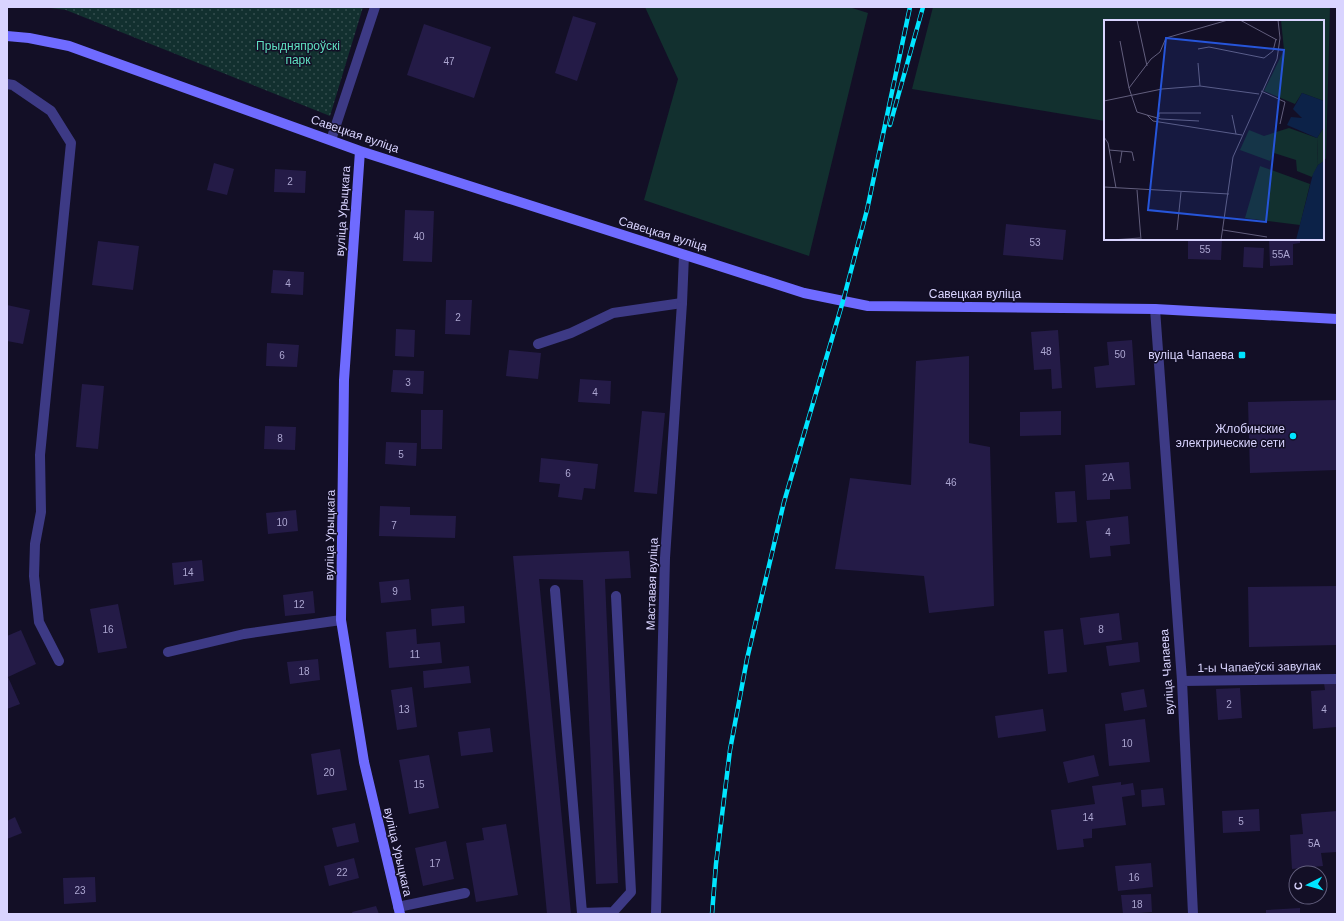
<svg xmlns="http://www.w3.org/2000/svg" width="1344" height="921" font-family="Helvetica,sans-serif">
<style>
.green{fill:#12302f}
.park{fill:url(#park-dots)}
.building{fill:#241b47}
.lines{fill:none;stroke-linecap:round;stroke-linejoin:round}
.lane{stroke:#3d3a85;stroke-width:10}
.street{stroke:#3d3a85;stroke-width:10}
.secondary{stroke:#6f6bff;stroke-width:10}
.rail-casing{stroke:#00e5ff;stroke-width:4.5}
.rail{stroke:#130f26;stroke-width:3;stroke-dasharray:9;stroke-linecap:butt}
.poi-dot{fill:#00e5ff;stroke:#130f26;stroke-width:1.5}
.labels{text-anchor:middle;stroke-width:3;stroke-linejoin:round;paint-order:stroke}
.number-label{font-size:10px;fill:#aca6d1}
.park-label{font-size:12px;fill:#5fe0c0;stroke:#130f26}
.street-label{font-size:12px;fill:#d9d4ff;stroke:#130f26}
.poi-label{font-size:12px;fill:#d9d4ff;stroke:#130f26;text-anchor:end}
.inset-road{fill:none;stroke:#625e7d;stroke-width:1}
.view{fill:#2655da;fill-opacity:0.15;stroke:#2655da;stroke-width:2}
.inset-edge{fill:none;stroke:#d9d4ff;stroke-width:2}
</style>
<defs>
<pattern id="park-dots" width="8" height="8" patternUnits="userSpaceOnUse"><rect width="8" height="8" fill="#12302f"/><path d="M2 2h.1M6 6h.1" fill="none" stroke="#344d4e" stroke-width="1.8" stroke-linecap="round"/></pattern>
</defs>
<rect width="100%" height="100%" fill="#130f26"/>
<path class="green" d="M645,7H849L868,13L809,256L644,200L678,79Z
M933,7H1330L1326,159L1323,158V21H1105V121L912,89Z"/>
<path class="park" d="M43,7H363L330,116L66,10Z"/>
<path class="building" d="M573,16L596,23L577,81L555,73Z
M424,24L491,47L474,98L407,75Z
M214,163L234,169L227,195L207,190Z
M275,169L306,171L305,193L274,192Z
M405,210L434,211L432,262L403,261Z
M1006,224L1066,230L1063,260L1003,255Z
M1188,239H1222L1221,260L1188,259Z
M1269,239H1300V243L1293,244V265L1270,266Z
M98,241L139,246L133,290L92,285Z
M1244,247L1264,248L1263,268L1243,267Z
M273,270L304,272L303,295L271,293Z
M446,300H472L470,335L445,334Z
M7,305L30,310L23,344L7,341Z
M396,329L415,330L414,357L395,356Z
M1058,330L1062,388L1052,389L1051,369L1034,370L1031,332Z
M1132,340L1135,385L1096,388L1094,367L1109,365L1107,342Z
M267,343L299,345L297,367L266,366Z
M509,350L541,353L538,379L506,376Z
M969,356V443L990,447L994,606L929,613L924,576L835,569L850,478L911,485L916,361Z
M393,370L424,371L423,394L391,392Z
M580,379L611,381L610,404L578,402Z
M82,384L104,386L98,449L76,447Z
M1337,400V470L1250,473L1248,402Z
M421,410H443L442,449H421Z
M642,411L665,413L657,494L634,492Z
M1061,411V435L1020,436V412Z
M265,426L296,427L295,450L264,449Z
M386,442L417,443L416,466L385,464Z
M541,458L598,464L595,489L584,488L582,500L558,497L560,484L539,482Z
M1129,462L1131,489L1110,490V499L1087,500L1085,465Z
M1075,491L1077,522L1057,523L1055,492Z
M380,506L410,507V515L456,516L455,538L379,536Z
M296,510L298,531L268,534L266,513Z
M1128,516L1130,544L1110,546L1111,556L1090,558L1086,521Z
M629,551L631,578L605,579L618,883L596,884L583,580L539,579L571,914H547L513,556Z
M202,560L204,581L174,585L172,563Z
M409,579L411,600L381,603L379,582Z
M1337,586V645L1249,647L1248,587Z
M313,591L315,613L285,616L283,595Z
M118,604L127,648L98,653L90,609Z
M464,606L465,623L432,626L431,609Z
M1119,613L1122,640L1084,645L1080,618Z
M416,629L417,644L440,642L442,663L389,668L386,632Z
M1063,629L1067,672L1048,674L1044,631Z
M21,630L36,664L8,677L20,704L7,709V636Z
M1138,642L1140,662L1109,666L1106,646Z
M318,659L320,680L290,684L287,662Z
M469,666L471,683L424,688L423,671Z
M1337,682V727L1313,729L1311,691L1325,690L1324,683Z
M412,687L417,727L397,730L391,690Z
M1240,688L1242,718L1218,720L1216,689Z
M1144,689L1147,707L1124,711L1121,693Z
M1043,709L1046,731L998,738L995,716Z
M1145,719L1150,762L1109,766L1105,724Z
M490,728L493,752L461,756L458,732Z
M340,749L347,790L317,795L311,754Z
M429,755L439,808L409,814L399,760Z
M1094,755L1099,776L1068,783L1063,762Z
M1121,782V785L1133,783L1135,795L1122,797L1126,825L1092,829V838L1083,839L1084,847L1057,850L1051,810L1095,804L1092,786Z
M1163,788L1165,805L1142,807L1141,790Z
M1259,809L1260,831L1223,833L1222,811Z
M1337,811V852L1321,853L1323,866L1292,869L1290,835L1303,834L1301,814Z
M15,817L22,833L7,839V821Z
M355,823L359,842L337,847L332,828Z
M506,824L518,895L476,902L466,843L484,840L482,828Z
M446,841L454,879L423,886L415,848Z
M354,858L359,878L329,886L324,866Z
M1151,863L1153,887L1118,891L1115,866Z
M95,877L96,902L64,904L63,878Z
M1151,894L1152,912L1123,914L1121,895Z
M376,906L379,914H353L352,912Z
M1300,908V914H1266V910Z"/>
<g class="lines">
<path class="lane" d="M7,84L13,85L51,111L71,143L40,455L41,512L35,544L34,576L39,622L59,661
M331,140L375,7
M538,344L571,333L613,313L682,303
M555,590L582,913L613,912
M168,652L244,634L341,620
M398,907L465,893
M613,914V912L631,892L616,596"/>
<path class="street" d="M1155,309L1182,681L1193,914
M1182,681L1337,679
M656,914L665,558L682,303L684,255"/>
<path class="secondary" d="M7,36L29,38L69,46L360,151L804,293L868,306L1155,309L1337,319
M360,151L344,380L341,620L364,762L400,914"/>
<defs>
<path id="rail" d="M890,125L923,7
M712,914L716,864L730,750L747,659L784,502L843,301L867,210L910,7"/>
</defs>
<use href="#rail" class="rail-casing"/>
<use href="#rail" class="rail"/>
</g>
<g class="poi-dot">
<rect x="1238" y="351" width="8" height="8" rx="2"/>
<circle cx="1293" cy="436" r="4"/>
</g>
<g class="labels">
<g class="number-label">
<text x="449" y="65">47</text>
<text x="290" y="185">2</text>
<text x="419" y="240">40</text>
<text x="1035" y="246">53</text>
<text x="1205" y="253">55</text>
<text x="1281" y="258">55А</text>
<text x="288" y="287">4</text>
<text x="458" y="321">2</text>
<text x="1046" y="355">48</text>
<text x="1120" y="358">50</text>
<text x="282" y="359">6</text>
<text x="408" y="386">3</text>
<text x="595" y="396">4</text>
<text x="280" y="442">8</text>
<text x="401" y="458">5</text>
<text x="568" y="477">6</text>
<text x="1108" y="481">2А</text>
<text x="951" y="486">46</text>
<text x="282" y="526">10</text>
<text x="394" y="529">7</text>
<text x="1108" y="536">4</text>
<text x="188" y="576">14</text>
<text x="395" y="595">9</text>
<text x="299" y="608">12</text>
<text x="108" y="633">16</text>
<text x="1101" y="633">8</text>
<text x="415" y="658">11</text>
<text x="304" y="675">18</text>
<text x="1229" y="708">2</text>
<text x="404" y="713">13</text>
<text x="1324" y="713">4</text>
<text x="1127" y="747">10</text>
<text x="329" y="776">20</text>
<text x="419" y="788">15</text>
<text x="1088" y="821">14</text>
<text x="1241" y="825">5</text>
<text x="1314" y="847">5А</text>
<text x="435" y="867">17</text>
<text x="342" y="876">22</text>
<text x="1134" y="881">16</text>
<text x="80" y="894">23</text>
<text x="1137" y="908">18</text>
</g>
<g class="park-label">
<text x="298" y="50">Прыдняпроўскі<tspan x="298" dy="14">парк</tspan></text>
</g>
<g class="street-label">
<text transform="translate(355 134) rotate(19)" y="4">Савецкая вуліца</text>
<text transform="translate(343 211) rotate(-86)" y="4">вуліца Урыцкага</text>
<text transform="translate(663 234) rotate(17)" y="4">Савецкая вуліца</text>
<text x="975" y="298">Савецкая вуліца</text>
<text transform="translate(330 535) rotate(-89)" y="4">вуліца Урыцкага</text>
<text transform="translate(652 584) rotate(-88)" y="4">Маставая вуліца</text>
<text transform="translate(1259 667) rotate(-1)" y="4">1-ы Чапаеўскі завулак</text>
<text transform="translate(1167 672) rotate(-94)" y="4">вуліца Чапаева</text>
<text transform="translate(398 852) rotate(77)" y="4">вуліца Урыцкага</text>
</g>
<g class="poi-label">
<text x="1234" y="359">вуліца Чапаева</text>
<text x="1285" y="433">Жлобинские<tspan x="1285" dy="14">электрические сети</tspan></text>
</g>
</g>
<g transform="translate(1104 20)">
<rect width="220" height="220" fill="#130f26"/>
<path d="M185,108L213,118L214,145L208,157L193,151L192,140L170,133L166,141L136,130L145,110L160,116ZM156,146L206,164L196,205L141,198Z" fill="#12302f"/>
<path d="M177,0H220V81L198,73L191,84L160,71L180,30ZM220,107V141L214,145L213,118Z" fill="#12302f"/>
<path d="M198,73L220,81V107L213,118L183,105L187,97L198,98L189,89ZM220,141V220H192L209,154L214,145Z" fill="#0c2248"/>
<path class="inset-road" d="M33,0L43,46M124,0L62,18L56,32L47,39L25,68L33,92L43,95L49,101L138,115M136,0L173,20M16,21L25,68M94,29L105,27L160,38L169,31L172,19M94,43L96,66M157,71L181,82L176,104M0,81L58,69L96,66L155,74M43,95L57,99L95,101M128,95L132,114M55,97V93H97M0,117L4,123L12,168M5,130L28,132L30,141M16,143L18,131M0,167L125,174M33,170L37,220M73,210L77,172M119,210L163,217M7,220L36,218M117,220L129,137L173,39L176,18L174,0"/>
<path class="view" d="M62,18L180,30L162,202L44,190Z"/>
<rect width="220" height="220" class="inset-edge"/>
</g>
<rect width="1344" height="921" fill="none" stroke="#d9d4ff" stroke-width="16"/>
<g transform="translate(1308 885) rotate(264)"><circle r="19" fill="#130f26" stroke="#625e7d"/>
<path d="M0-3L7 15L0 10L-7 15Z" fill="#00e5ff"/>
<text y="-6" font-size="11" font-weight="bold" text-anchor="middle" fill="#d9d4ff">С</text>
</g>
</svg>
